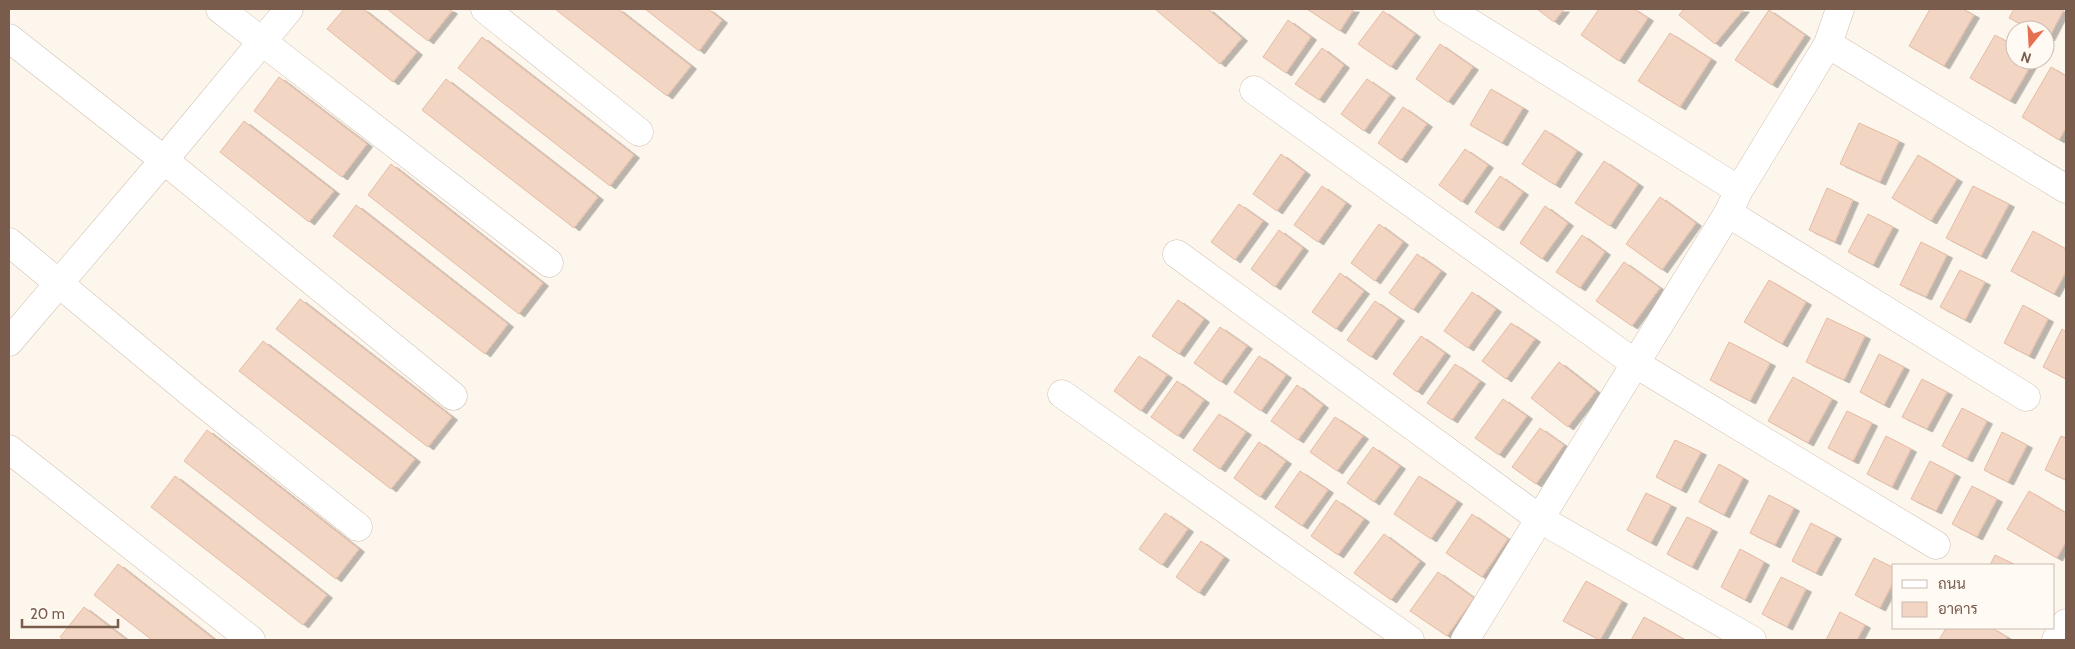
<svg xmlns="http://www.w3.org/2000/svg" width="2075" height="649" font-family="Cabin,Sarabun,sans-serif">
<style>
.building{fill:#f3d5c3;stroke:#e6bba3;filter:url(#shadow)}
.lines{fill:none;stroke-linecap:round;stroke-linejoin:round}
.minor-casing{stroke:#d1beb0;stroke-width:29}
.minor{stroke:#fff;stroke-width:28}
</style>
<defs>
<filter id="shadow"><feDropShadow dx="5.5" dy="3" stdDeviation="0" flood-color="#0004"/></filter>
</defs>
<rect width="100%" height="100%" fill="#fdf6ec"/>
<path class="building" d="M344,9H363L417,52L393,82L327,29Z
M387,9H449L452,11L428,41Z
M555,9H618L691,66L667,96Z
M645,9H708L722,20L699,51Z
M1155,9H1208L1242,38L1220,64Z
M1307,9H1354L1340,31Z
M1537,9H1564L1554,22Z
M1599,9H1634L1648,18L1619,61L1581,35Z
M1684,9H1744L1715,44L1679,15Z
M1930,9H1963L1974,15L1944,66L1909,46Z
M2014,9H2064L2049,38L2045,36V30H2033L2009,18Z
M1769,10L1805,35L1772,85L1735,60Z
M1383,11L1415,34L1391,67L1358,44Z
M1288,20L1311,37L1286,73L1263,57Z
M1670,33L1711,59L1680,107L1638,81Z
M1995,35L2015,46V60H2034L2010,101L1970,78Z
M482,37L634,155L610,186L458,68Z
M1440,44L1473,67L1448,102L1416,79Z
M1322,48L1344,65L1319,100L1295,84Z
M2051,67L2066,76V128L2059,140L2022,117Z
M279,77L367,144L342,177L254,111Z
M446,79L598,197L574,228L422,110Z
M1367,79L1390,95L1364,131L1341,114Z
M1491,89L1523,108L1502,143L1470,125Z
M1403,107L1427,124L1401,160L1378,143Z
M244,121L334,191L309,222L220,152Z
M1859,123L1899,141L1880,182L1840,164Z
M1545,130L1577,151L1555,185L1522,164Z
M1465,149L1488,165L1462,202L1439,185Z
M1281,154L1305,172L1277,211L1253,194Z
M1918,155L1957,179L1931,221L1892,198Z
M1604,161L1638,184L1610,226L1575,203Z
M391,164L543,283L519,314L368,195Z
M1500,176L1523,192L1498,228L1475,212Z
M1322,186L1346,203L1318,242L1294,225Z
M1973,186L2009,204L1981,256L1946,238Z
M1827,188L1853,200L1835,242L1809,230Z
M1660,197L1696,223L1662,270L1626,244Z
M1239,204L1263,221L1235,260L1211,242Z
M356,205L508,324L485,354L333,236Z
M1545,206L1568,223L1542,259L1520,243Z
M1868,214L1893,227L1873,265L1848,252Z
M1379,224L1403,242L1375,281L1351,263Z
M1279,230L1303,248L1275,287L1251,269Z
M2033,231L2066,249V272L2054,294L2011,271Z
M1582,235L1605,252L1580,288L1556,272Z
M1921,242L1947,255L1926,297L1900,285Z
M1417,254L1441,271L1413,310L1389,293Z
M1624,262L1660,288L1632,326L1596,301Z
M1960,270L1985,282L1965,320L1940,307Z
M1340,273L1364,291L1336,329L1312,312Z
M1769,280L1806,302L1782,344L1744,322Z
M1472,292L1496,309L1468,348L1444,331Z
M300,299L452,417L428,447L276,329Z
M1178,300L1204,319L1179,354L1152,336Z
M1375,301L1399,318L1371,357L1347,340Z
M2023,305L2048,319L2029,356L2004,343Z
M1827,318L1865,336L1844,380L1806,362Z
M1511,323L1535,339L1506,379L1482,361Z
M1220,327L1247,346L1221,382L1194,363Z
M2062,329L2066,332V379L2043,367Z
M1421,336L1445,353L1417,392L1393,374Z
M263,341L415,459L391,489L239,371Z
M1729,342L1770,363L1750,401L1710,380Z
M1879,354L1904,367L1884,405L1860,392Z
M1139,356L1167,375L1141,411L1114,391Z
M1259,356L1286,375L1261,411L1234,392Z
M1559,362L1596,391L1568,427L1531,398Z
M1455,364L1480,381L1452,420L1427,403Z
M1793,377L1832,399L1808,443L1768,421Z
M1922,379L1947,392L1927,429L1902,417Z
M1177,381L1204,400L1178,436L1151,417Z
M1297,385L1323,405L1298,440L1271,421Z
M1503,399L1527,416L1499,455L1475,438Z
M1962,408L1987,421L1967,459L1942,446Z
M1847,411L1872,423L1853,461L1828,448Z
M1219,414L1246,432L1220,469L1193,450Z
M1335,417L1363,436L1337,471L1310,452Z
M1540,428L1564,445L1536,484L1512,467Z
M207,430L359,549L336,579L184,461Z
M2002,432L2027,445L2008,482L1984,470Z
M1886,436L1911,449L1892,487L1867,474Z
M2061,436L2066,438V480L2045,470Z
M1675,440L1701,452L1681,490L1656,477Z
M1259,442L1286,461L1260,497L1234,478Z
M1373,447L1400,466L1374,502L1347,483Z
M1930,461L1955,474L1936,511L1911,499Z
M1719,464L1743,478L1724,515L1699,502Z
M1300,471L1328,490L1302,526L1275,507Z
M175,476L327,595L303,625L151,507Z
M1419,476L1457,501L1431,539L1394,514Z
M1972,486L1997,499L1977,537L1952,524Z
M2029,491L2066,513V542L2057,558L2007,529Z
M1646,493L1671,505L1651,543L1627,530Z
M1769,495L1794,508L1775,545L1750,533Z
M1336,500L1364,519L1338,555L1311,536Z
M1165,513L1188,529L1162,565L1139,549Z
M1472,514L1508,539L1482,577L1446,553Z
M1687,517L1712,529L1692,567L1667,554Z
M1811,523L1836,536L1816,573L1792,561Z
M1384,534L1420,561L1391,600L1354,573Z
M1201,541L1224,557L1199,593L1176,577Z
M1740,549L1764,562L1745,600L1721,587Z
M1995,555L2016,565H1990Z
M1874,558L1894,568V581L1880,608L1855,595Z
M118,564L215,640H152L94,595Z
M1438,572L1474,598L1447,636L1410,611Z
M1781,577L1806,589L1787,627L1762,614Z
M1586,581L1622,601L1600,640L1563,621Z
M84,607L127,640H64L60,637Z
M1840,612L1865,625L1857,640H1826Z
M1644,617L1682,638L1681,640H1631Z
M1946,628H1992L2007,637L2005,640H1939Z"/>
<g class="lines">
<defs>
<path id="minor" d="M220,9L549,263
M485,9L639,132
M1448,9L1739,190
M9,38L164,160L453,396
M1828,44L2066,189
M1254,90L1636,364L1936,545
M1728,213L2026,397
M9,242L198,399L358,527
M1177,254L1540,519L1752,640
M9,342L164,160L289,9
M1062,394L1410,640
M9,449L251,640
M1465,640L1728,213L1739,190L1828,44L1840,9
M2056,640L2066,623"/>
</defs>
<use href="#minor" class="minor-casing"/>
<use href="#minor" class="minor"/>
</g>
<rect width="2075" height="649" fill="none" stroke="#7a5c4d" stroke-width="20"/>
<rect x="1892" y="564" width="162" height="65" fill="#fffaf3" stroke="#cabbb1"/>
<rect x="1902" y="580" width="25" height="8" fill="#ffffff" stroke="#cabbb1"/>
<text x="1938" y="589" font-size="15" fill="#7a5c4d">ถนน</text>
<rect x="1902" y="602" width="25" height="15" fill="#f3d5c3" stroke="#cabbb1"/>
<text x="1938" y="614" font-size="15" fill="#7a5c4d">อาคาร</text>
<g transform="translate(2030 45) rotate(198)"><circle r="24" fill="#fffaf3" stroke="#cabbb1"/>
<path d="M0-4L9 19L0 12L-9 19Z" fill="#e76f51"/>
<text y="-8" font-size="14" font-weight="bold" text-anchor="middle" fill="#7a5c4d">N</text>
</g>
<path d="M22 619v8h96v-8" fill="none" stroke="#7a5c4d" stroke-width="2.5"/>
<text x="30" y="619" font-size="15" fill="#7a5c4d" stroke="#fffaf3" stroke-width="4" paint-order="stroke">20 m</text>
</svg>
